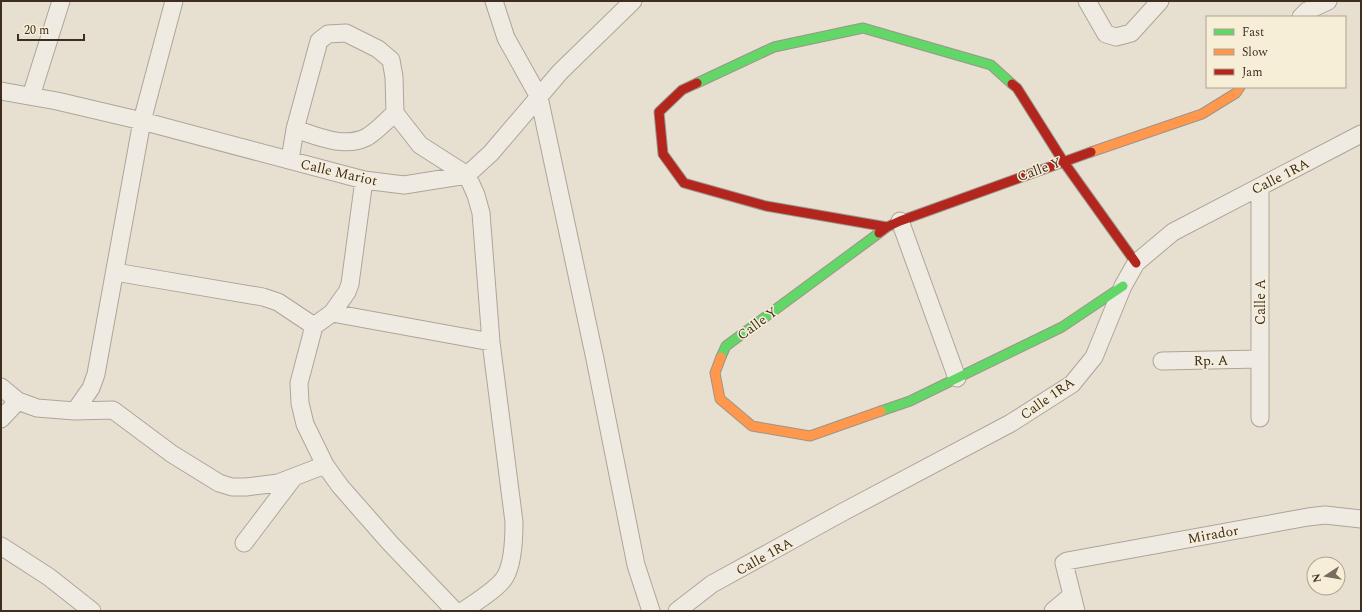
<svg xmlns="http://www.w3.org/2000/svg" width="1362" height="612" font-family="Spectral,serif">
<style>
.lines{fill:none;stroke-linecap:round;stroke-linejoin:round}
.street-casing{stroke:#ada599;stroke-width:19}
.fast-casing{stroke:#9c958a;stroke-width:11}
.slow-casing{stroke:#9c958a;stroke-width:11}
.jam-casing{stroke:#9c958a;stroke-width:11}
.street{stroke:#efebe3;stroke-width:17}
.fast{stroke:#63d668;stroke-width:9}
.slow{stroke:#ff974d;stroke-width:9}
.jam{stroke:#b3261e;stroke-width:9}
.labels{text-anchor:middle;stroke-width:3;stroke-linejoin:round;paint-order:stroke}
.street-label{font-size:14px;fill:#3d2e20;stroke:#f7eed8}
</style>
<rect width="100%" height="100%" fill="#e7e0d1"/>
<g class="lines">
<defs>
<path id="street" d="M494,1L506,38L539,97L595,359L636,565L651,611
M1087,1L1106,34L1116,37L1131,33L1160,1
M1301,17L1307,11L1328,1
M1,91L57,101L142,121L364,180L404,185L467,175L491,153L560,72L633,1
M31,96L61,1
M295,129L319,41L328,34L346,33L378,49L391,60L394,77L395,113L420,145L467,175L476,195L481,213L491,342L514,522C514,538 513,564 505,577C498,589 474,603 463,611
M290,160L295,129C317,136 344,149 367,137C376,132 387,120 395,113
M364,180L350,284L347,292L332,313L314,326L299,383L300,403L305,424L325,465L340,486L390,543L455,611
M900,221L957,378
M115,272L263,297L278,302L314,326
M332,313L491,342
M1162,361L1260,359
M1,387L18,401L37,408L75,411L113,410L172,454L219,483L232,487H246L278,483L325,465
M75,411L91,388L96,374L142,121L174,1
M1260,418V187
M1,419L18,401
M244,543L294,477
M1,546L49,577L92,611
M677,611L712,584L843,512L1011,423L1072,384L1094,357L1123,286L1136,263L1173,232L1361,134
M1053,611L1072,595
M1076,611L1064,563L1067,561L1308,517L1325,515L1361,519"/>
<path id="fast" d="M697,83L774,47L863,28L991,65L1012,84
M721,357L726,346L879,233
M881,411L910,401L1062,327L1123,286"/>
<path id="slow" d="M1091,152L1202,114L1236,93L1240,87
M721,357L715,373L720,399L752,426L810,436L881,411"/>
<path id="jam" d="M697,83L682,90L659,112L663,154L684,183L766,206L887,227
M1012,84L1017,88L1063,161L1136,263
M879,233L887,227L900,221L1091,152"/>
</defs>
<use href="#street" class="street-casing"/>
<use href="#fast" class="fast-casing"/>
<use href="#slow" class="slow-casing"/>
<use href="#jam" class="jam-casing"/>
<use href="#street" class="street"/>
<use href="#fast" class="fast"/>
<use href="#slow" class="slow"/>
<use href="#jam" class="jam"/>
</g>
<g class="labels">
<g class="street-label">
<text transform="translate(1039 169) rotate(-20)" y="5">Calle Y</text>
<text transform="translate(339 172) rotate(13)" y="5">Calle Mariot</text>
<text transform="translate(1280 176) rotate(-27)" y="5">Calle 1RA</text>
<text transform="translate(1260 302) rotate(-90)" y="5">Calle A</text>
<text transform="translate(757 323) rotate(-36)" y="5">Calle Y</text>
<text transform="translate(1211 360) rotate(-1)" y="5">Rp. A</text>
<text transform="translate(1047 398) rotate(-35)" y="5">Calle 1RA</text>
<text transform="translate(1213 534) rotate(-10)" y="5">Mirador</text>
<text transform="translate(764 556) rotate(-29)" y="5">Calle 1RA</text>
</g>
</g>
<rect width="1362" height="612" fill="none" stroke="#3d2e20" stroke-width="4"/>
<rect x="1206" y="16" width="140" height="72" fill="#f7eed8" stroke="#ada18e"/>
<rect x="1214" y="29" width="20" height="6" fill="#63d668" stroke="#ada18e"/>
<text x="1242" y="36" font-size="12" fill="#3d2e20">Fast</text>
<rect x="1214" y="49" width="20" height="6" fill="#ff974d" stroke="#ada18e"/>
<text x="1242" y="56" font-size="12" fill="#3d2e20">Slow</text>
<rect x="1214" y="69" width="20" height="6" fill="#b3261e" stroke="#ada18e"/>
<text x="1242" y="76" font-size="12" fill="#3d2e20">Jam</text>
<g transform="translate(1326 576) rotate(258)"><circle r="19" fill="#f7eed8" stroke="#ada18e"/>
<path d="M0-3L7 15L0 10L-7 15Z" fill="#786c5e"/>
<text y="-6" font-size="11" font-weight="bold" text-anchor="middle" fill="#3d2e20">N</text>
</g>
<path d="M18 34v6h66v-6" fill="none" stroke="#3d2e20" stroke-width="2"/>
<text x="24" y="34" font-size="12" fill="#3d2e20" stroke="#f7eed8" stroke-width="3" paint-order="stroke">20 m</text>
</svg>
